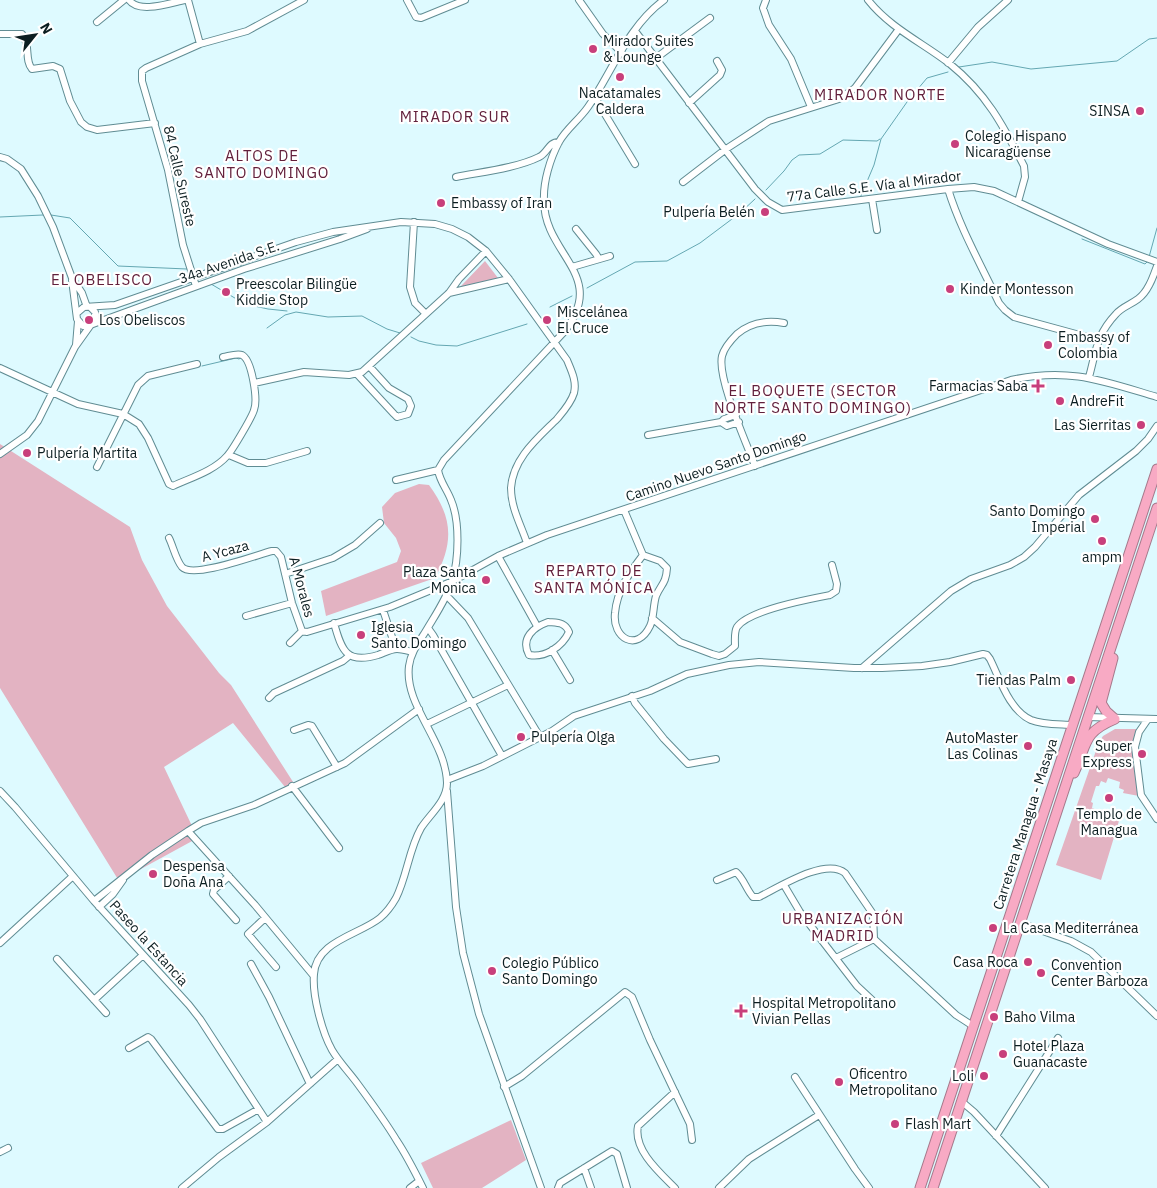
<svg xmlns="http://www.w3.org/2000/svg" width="1157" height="1188" font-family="'IBM Plex Sans',sans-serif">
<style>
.green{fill:#e3b3c2}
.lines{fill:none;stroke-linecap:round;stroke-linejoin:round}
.stream{stroke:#64a7b2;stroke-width:1}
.minor-casing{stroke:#608c93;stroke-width:8}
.highway-casing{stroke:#a5798b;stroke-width:11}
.minor{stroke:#fff;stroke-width:6}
.highway{stroke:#f8aac4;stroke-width:9}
.poi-dot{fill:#c83f7b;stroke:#fff;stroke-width:2}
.labels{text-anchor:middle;stroke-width:4.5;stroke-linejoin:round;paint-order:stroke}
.poi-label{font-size:14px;fill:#0c1e21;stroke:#fff;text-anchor:start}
.street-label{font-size:14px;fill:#0c1e21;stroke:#fff}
.neighbourhood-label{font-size:15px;letter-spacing:1px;fill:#62203c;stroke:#fff}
</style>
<rect width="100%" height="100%" fill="#defaff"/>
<path class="green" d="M485,261L498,278L462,288L461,286Z
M0,444L130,527L142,560L167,606L219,673L231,685L295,785L285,787L233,723L164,767L192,826L194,840L119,881L0,688Z
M419,484L429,485C453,518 454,542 435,578L326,616L321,591L397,562L401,551L396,538L384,523L382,507L395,493Z
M1115,729H1139L1135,739L1139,796L1123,793L1124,790L1119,788L1120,782L1108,778L1106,783L1101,781L1099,786H1096L1091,802L1093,803L1092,808L1097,810L1096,814L1099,815V817L1107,819L1108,817L1111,818L1113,812L1117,813L1119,810L1122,811L1101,880L1056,865L1099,742L1103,736Z
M511,1120L526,1160L482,1188H433L421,1163Z"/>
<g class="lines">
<path class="stream" d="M959,67L992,62L1031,69L1117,61L1149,39L1157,38
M766,190L784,171L792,160L799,155L820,154L843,140L877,141L880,139
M860,198L874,165L881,139L907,102L927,78L948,72
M51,215L70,218L118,266L187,269
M0,217L43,215
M1082,239L1145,264L1148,261
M1149,257L1157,228
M211,284L245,304L268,309L287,311
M587,288L635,262L667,261L700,243L740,213L755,199
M550,307L572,296
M267,328L285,315L296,312L328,317L362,316L387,329L400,333
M411,337L419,341L436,345L457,346L527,324
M202,366L236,358L239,359L242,357"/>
<defs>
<path id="minor" d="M129,0C139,14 170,3 185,0
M188,0L200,44
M407,0L416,17L421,18L465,0
M579,0L603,34L622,53
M766,0L763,8L769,25L791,59L811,107
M868,0C890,28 923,43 950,64C986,93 1003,125 1024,166L1025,177L1018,202
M97,22L124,0
M635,31L755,189L768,202L782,210L948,189L974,187L994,191L1108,244L1157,262
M0,34H22C31,44 24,60 32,69L53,66L60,69L70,101L81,122L87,127L97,130L155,123
M656,58L710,18
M948,63L978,27L1008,0
M594,96L635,164
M689,103L720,75L722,70L717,61
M0,157L7,159L21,169L38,196L53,227L72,278L82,293L87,307
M456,177C481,172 517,168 539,157C548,153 548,142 559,142
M683,182L726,149L769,121L839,99L855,88L899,29
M948,189C960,228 981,265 999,303L1005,310L1014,317L1098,340
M872,199L877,230
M414,222L410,287L415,303L426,314
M576,229L596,254L599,259
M572,267L610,256
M72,280L77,319L83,326H90L95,321V312L90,307
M196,286L183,245L168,170L142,81V71L146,68L200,44L247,31L304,0
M449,293L509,279
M77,313L84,307L115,305L296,242L333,232L401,222L435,224L452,229L468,237L486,251L509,279L567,360C571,370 577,381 574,393C571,403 563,412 557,419C538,438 513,458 511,488C511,508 521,525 527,543
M93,324L244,269L340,239L367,229
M76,345L78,321
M0,368L78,404L123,414L139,424L148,438L169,484L173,486C190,478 214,471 227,456C232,451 252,417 254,410C258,400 252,360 242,355C237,353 229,356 223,357
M357,374L394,414L397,417L408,414L411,406L408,399L389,388L369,366
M1089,377C1096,352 1096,335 1116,314C1122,307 1130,305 1138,299C1148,292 1153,277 1157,266
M254,383L304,372L349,375L362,372L449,293L459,279L486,251
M721,422L727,426L739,422
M648,435L721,422L724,419L736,415
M0,454L27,435L38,421L75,347L90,326
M229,455L248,463H266L307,451
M755,466C746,442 717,378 722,356C724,348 732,339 737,334C751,322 767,320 784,323
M97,467L138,385L148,376L197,364
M396,480L438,470
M624,510L643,555L660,561L667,568C666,584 661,584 656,596C653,606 654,618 650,626C637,653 612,638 615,613C617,590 630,572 643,555
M169,538C173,546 176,560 182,567C193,579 256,555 272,551H276L281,557L292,603L302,631
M498,556L537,626
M285,574L333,558L355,545L380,523
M446,595L468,618L540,737
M383,610L396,649
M246,616L292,603
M652,618L680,642L712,654L719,656L725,654L735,646C735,640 734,632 737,627C749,610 809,599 830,595L836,591L837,584L832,565
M548,622C558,623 565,622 569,632C562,647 545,658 529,655C520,638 534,627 548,622Z
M334,623C342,652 347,664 378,655C384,653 391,649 397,649C402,649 408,651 413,652
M428,628L433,635L502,756
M290,643L302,631L307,632L390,607L453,581L498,556L547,535L1011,380C1069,367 1103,381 1157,397
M552,650L570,680
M862,668L951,591L971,579L1010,565L1024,557L1035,547L1079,495L1136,451L1148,439L1157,426
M632,696L635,703L664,739L688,764L716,759
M269,698L274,693L343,661L349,656
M1087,717L1157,719
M1148,719L1139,732L1135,747L1141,795L1157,819
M427,724L508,685
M294,730L308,725L312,726L337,767
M447,780L483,766L552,731L574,716L650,691L687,674L729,665L759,662L854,668H882L922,666L950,662L983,654L987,655L990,659C1000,679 1009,710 1031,720C1043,725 1060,724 1073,725
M292,786L339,848
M0,791L15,807L94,901L189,1005L200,1019L267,1122
M447,791L456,907L463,953L479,1014L541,1188
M188,831L255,905L313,975
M229,876L214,890L213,894L236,920
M717,880L736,872C744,879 746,889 753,897H759C779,887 826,857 845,873L873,914L874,939L956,1015L973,1026
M784,885L800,912L857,986L872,1000
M94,901L152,855L188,831L201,823L254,805L345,763L419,709
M99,907L113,894L123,880
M265,918L248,934L276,967
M1020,923L1071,941L1091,952L1157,1016
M0,943L73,876
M836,958L874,939
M57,959L106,1013
M251,964L269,997L310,1084
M94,1000L143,955
M129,1048L148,1037L151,1039L218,1129H223L257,1110
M795,1077L855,1169L869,1188
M504,1087L522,1076L625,992L632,997L650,1040L690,1124L692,1140
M675,1092L638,1126C633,1150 660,1173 675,1188
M961,1101L974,1112L1045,1188
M996,1136L1058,1038
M0,1152L8,1148
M584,1168L591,1188
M182,1188L219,1157L267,1122L338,1059
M410,1188L419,1181
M423,1188C415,1172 407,1156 397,1141C385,1121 371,1102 357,1083C349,1072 339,1062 332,1050C322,1032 312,995 314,974C316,941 359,935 380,918C386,913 392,905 396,898C407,876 409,849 421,828C430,814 447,801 447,783C446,741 404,706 409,666C411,651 420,641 427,629C436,614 447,598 452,581C459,559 460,521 451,500C447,489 440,482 438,470L444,460L564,332C609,275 544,255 544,201C543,182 550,159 559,142C566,129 579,120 588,107C612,72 628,26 664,0
M558,1188L560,1183L612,1151L617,1154L627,1188
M719,1188L749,1159L819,1115"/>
<path id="highway" d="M1074,773C1088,743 1082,733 1115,719L1106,711L1101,703L1113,658
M920,1188L1157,469
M933,1188L1157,508"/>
</defs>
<use href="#minor" class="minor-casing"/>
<use href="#highway" class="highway-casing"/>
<use href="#minor" class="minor"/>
<use href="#highway" class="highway"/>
</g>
<g class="poi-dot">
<circle cx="593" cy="49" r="5"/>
<circle cx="620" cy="77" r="5"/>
<circle cx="1140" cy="111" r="5"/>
<circle cx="955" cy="144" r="5"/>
<circle cx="441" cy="203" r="5"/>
<circle cx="765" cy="212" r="5"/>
<circle cx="950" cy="289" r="5"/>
<circle cx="226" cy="292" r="5"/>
<circle cx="89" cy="320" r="5"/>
<circle cx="547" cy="320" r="5"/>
<circle cx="1048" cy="345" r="5"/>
<path d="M1035.5 378.5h5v5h5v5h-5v5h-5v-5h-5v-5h5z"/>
<circle cx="1060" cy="401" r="5"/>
<circle cx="1141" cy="425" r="5"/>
<circle cx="27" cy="453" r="5"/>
<circle cx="1095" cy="519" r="5"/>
<circle cx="1102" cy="541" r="5"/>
<circle cx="486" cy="580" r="5"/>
<circle cx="361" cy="635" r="5"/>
<circle cx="1071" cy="680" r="5"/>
<circle cx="521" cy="737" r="5"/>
<circle cx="1028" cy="746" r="5"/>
<circle cx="1142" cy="754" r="5"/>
<circle cx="1109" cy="798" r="5"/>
<circle cx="153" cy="874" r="5"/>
<circle cx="993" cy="928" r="5"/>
<circle cx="1028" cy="962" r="5"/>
<circle cx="492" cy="971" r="5"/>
<circle cx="1041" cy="973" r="5"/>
<path d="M738.5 1003.5h5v5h5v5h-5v5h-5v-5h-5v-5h5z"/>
<circle cx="994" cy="1017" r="5"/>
<circle cx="1003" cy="1054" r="5"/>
<circle cx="984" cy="1076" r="5"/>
<circle cx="839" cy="1082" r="5"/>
<circle cx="895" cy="1124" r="5"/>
</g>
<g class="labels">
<g class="poi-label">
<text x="603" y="46">Mirador Suites<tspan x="603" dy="16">&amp; Lounge</tspan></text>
<text x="620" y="98" text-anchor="middle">Nacatamales<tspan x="620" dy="16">Caldera</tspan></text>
<text x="1130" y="116" text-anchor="end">SINSA</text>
<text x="965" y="141">Colegio Hispano<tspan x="965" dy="16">Nicaragüense</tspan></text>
<text x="451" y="208">Embassy of Iran</text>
<text x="755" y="217" text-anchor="end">Pulpería Belén</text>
<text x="236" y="289">Preescolar Bilingüe<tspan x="236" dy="16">Kiddie Stop</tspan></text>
<text x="960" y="294">Kinder Montesson</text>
<text x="557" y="317">Miscelánea<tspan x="557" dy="16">El Cruce</tspan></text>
<text x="99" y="325">Los Obeliscos</text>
<text x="1058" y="342">Embassy of<tspan x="1058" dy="16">Colombia</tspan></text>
<text x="1028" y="391" text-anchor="end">Farmacias Saba</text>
<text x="1070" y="406">AndreFit</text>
<text x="1131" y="430" text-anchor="end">Las Sierritas</text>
<text x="37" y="458">Pulpería Martita</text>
<text x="1085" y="516" text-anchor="end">Santo Domingo<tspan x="1085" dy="16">Imperial</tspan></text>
<text x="1102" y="562" text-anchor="middle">ampm</text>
<text x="476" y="577" text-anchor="end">Plaza Santa<tspan x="476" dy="16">Monica</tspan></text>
<text x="371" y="632">Iglesia<tspan x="371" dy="16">Santo Domingo</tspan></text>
<text x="1061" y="685" text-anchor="end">Tiendas Palm</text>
<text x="531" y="742">Pulpería Olga</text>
<text x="1018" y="743" text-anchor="end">AutoMaster<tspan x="1018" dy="16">Las Colinas</tspan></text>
<text x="1132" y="751" text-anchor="end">Super<tspan x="1132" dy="16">Express</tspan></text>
<text x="1109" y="819" text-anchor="middle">Templo de<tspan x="1109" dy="16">Managua</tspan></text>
<text x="163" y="871">Despensa<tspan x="163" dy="16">Doña Ana</tspan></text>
<text x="1003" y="933">La Casa Mediterránea</text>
<text x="1018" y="967" text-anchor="end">Casa Roca</text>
<text x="502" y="968">Colegio Público<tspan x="502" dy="16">Santo Domingo</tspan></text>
<text x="1051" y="970">Convention<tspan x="1051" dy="16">Center Barboza</tspan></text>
<text x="752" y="1008">Hospital Metropolitano<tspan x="752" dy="16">Vivian Pellas</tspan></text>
<text x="1004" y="1022">Baho Vilma</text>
<text x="1013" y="1051">Hotel Plaza<tspan x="1013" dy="16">Guanacaste</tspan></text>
<text x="849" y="1079">Oficentro<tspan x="849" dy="16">Metropolitano</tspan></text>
<text x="974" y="1081" text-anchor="end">Loli</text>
<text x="905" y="1129">Flash Mart</text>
</g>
<g class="street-label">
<text transform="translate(180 176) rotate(77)" y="5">84 Calle Sureste</text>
<text transform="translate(874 186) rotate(-7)" y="5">77a Calle S.E. Vía al Mirador</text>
<text transform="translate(229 262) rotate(-19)" y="5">34a Avenida S.E.</text>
<text transform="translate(716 466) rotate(-19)" y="5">Camino Nuevo Santo Domingo</text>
<text transform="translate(225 551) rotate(-15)" y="5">A Ycaza</text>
<text transform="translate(302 587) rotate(75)" y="5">A Morales</text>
<text transform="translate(1025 824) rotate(-72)" y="5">Carretera Managua - Masaya</text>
<text transform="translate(149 943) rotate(48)" y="5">Paseo la Estancia</text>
</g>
<g class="neighbourhood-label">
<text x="880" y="100">MIRADOR NORTE</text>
<text x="455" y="122">MIRADOR SUR</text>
<text x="262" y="161">ALTOS DE<tspan x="262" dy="17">SANTO DOMINGO</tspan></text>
<text x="102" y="285">EL OBELISCO</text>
<text x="813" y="396">EL BOQUETE (SECTOR<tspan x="813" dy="17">NORTE SANTO DOMINGO)</tspan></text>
<text x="594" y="576">REPARTO DE<tspan x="594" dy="17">SANTA MÓNICA</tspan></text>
<text x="843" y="924">URBANIZACIÓN<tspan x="843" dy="17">MADRID</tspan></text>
</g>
</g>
<g transform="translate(35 35) rotate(60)" stroke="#ffffff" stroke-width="4" paint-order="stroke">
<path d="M0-4L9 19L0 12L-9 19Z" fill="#0c1e21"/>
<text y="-8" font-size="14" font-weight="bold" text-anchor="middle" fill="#0c1e21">N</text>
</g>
</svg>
